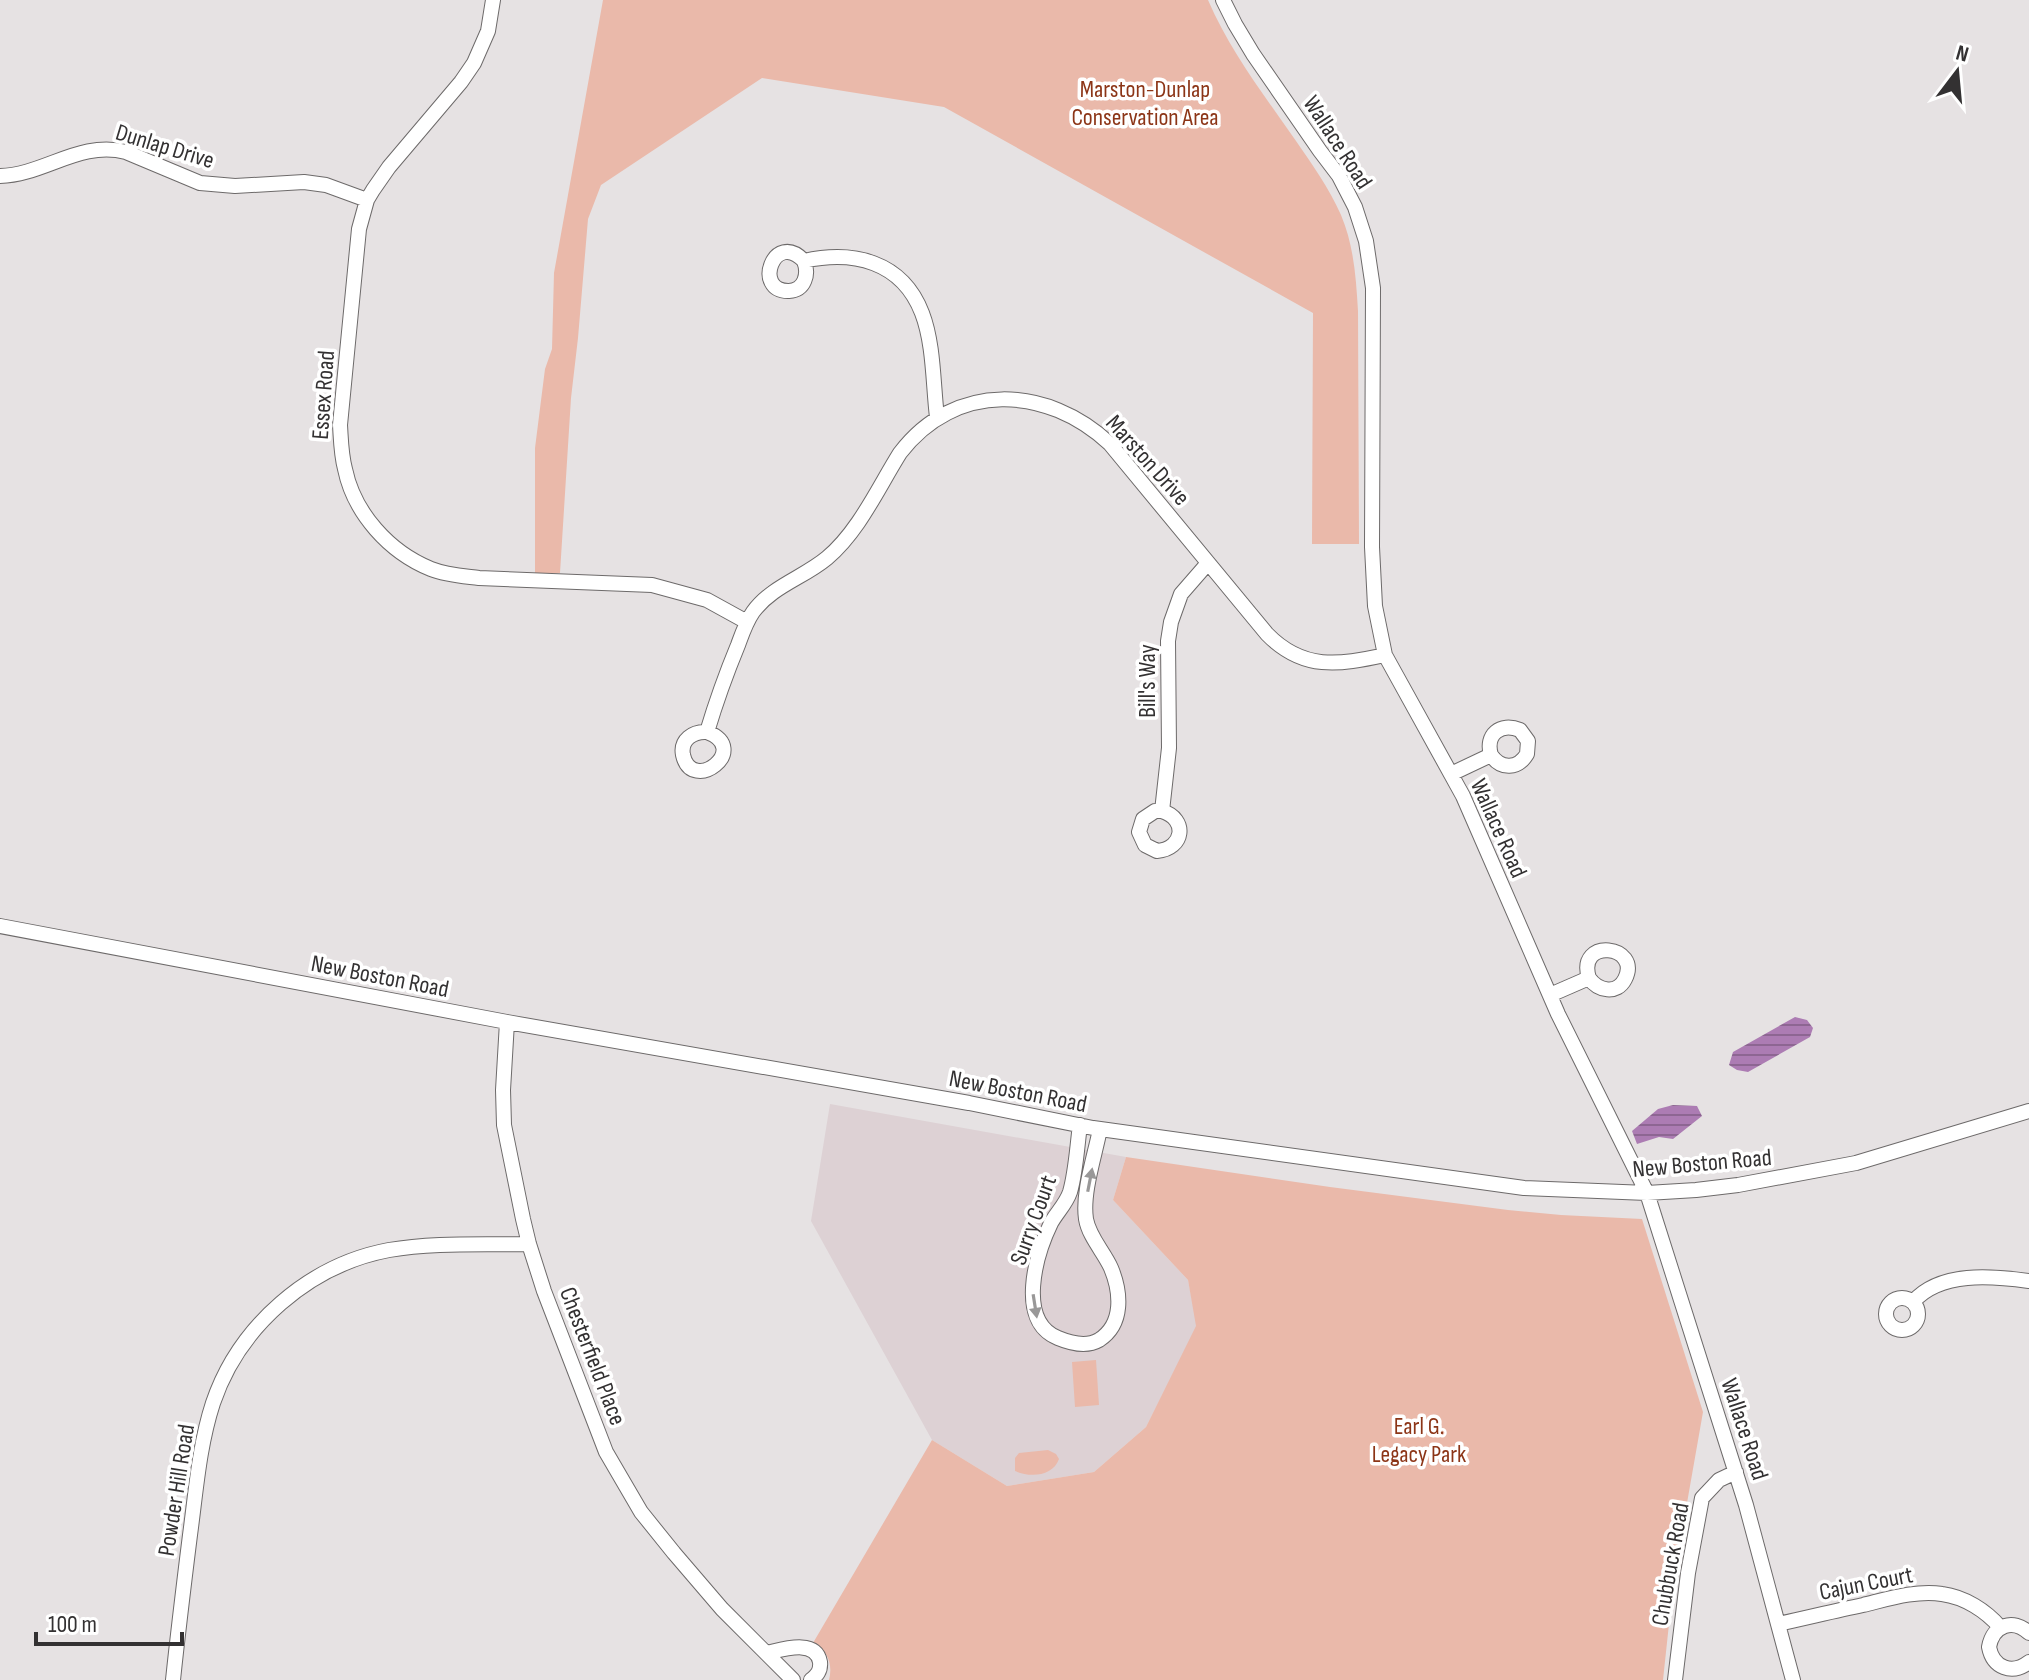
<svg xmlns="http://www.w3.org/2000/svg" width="2029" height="1680" font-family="'Sofia Sans Condensed',sans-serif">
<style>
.built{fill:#ddd1d4}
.green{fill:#eab9aa}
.water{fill:url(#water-rules)}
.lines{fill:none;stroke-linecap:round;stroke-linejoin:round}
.minor-casing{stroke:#6d6a6a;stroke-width:16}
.minor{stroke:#fff;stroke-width:14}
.oneway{fill:#999898}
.labels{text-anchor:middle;stroke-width:7;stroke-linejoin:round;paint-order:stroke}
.park-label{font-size:24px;fill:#8c3517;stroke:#fff}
.street-label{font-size:24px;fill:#333132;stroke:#fff}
</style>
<defs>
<pattern id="water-rules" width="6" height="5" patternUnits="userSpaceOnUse" patternTransform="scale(2)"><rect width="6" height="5" fill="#ac7cb3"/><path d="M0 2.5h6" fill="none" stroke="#8d6692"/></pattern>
</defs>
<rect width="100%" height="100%" fill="#e6e2e3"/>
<path class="built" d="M830,1104L1126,1157L1113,1200L1188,1280L1197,1326L1146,1427L1094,1472L1007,1486L932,1440L811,1221Z"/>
<path class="green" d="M603,0H1208C1230,51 1264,95 1296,141C1312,164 1329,188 1341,215C1354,246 1356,278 1358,311L1359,544H1312L1313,313L944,107L762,78L601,185L588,219L578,338L571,398L560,573H535V448L545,369L552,349L554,273Z
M1126,1157L1330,1187L1508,1210L1561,1215L1642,1219L1703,1412L1674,1577L1663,1680H829C833,1664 828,1651 813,1643L932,1440L1007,1486L1094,1472L1146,1427L1196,1326L1188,1280L1113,1200Z
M1096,1360L1099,1405L1075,1407L1072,1362Z
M1048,1450L1056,1454L1059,1459C1053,1476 1031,1478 1015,1471V1458L1019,1453Z"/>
<path class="water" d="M1795,1017L1807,1020L1813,1028L1810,1037L1748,1072L1737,1070L1729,1065L1733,1052Z
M1673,1105L1697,1106L1702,1116L1673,1139L1659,1137L1637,1144L1632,1131L1658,1109Z"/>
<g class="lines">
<defs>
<path id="minor" d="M493,0L488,31L474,63L461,82L389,167L373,190L367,200L359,229L340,425C341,440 341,454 345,469C354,513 389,552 431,569C446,575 463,576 479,578L652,585L707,600L747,622
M1223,0L1235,24L1253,54L1320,151L1339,176L1355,207L1366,241L1373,288L1372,547L1375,606L1385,655L1463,796L1558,1014L1647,1193L1746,1505L1793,1680
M0,176C44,175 80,140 126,152L200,183L235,186L304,182L326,185L367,200
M804,261C809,274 805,290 789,291C752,292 774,229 804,261C853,250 902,261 922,313C934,344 933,385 937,417
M707,732C752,749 692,795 683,755C680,740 693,731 707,732C716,702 726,674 738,645C742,634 746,622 753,612C772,586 803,578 827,558C859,531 878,488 900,453C955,381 1047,385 1110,444L1267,634C1303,671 1339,665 1385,655
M1451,774L1491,755C1485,735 1500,722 1520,730L1528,741L1527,754C1518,769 1501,770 1491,755
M1162,811C1188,819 1184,849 1157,851L1145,845L1139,832L1143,819L1155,811H1162L1169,748L1168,641L1171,622L1181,594L1208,563
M0,926L507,1022L969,1103L1093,1128L1524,1188L1647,1193L1696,1190L1738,1185L1856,1163L2029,1111
M1550,995L1589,978C1598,991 1617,995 1625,979C1642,945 1576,937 1589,978
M507,1022L503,1090L504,1125L523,1219L529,1244L544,1291L606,1452L641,1512L674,1553L722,1609L793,1680
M1080,1125C1077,1147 1076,1171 1070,1192C1066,1204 1057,1212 1051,1223C1036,1254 1016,1321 1058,1338C1070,1343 1087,1347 1099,1340C1124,1324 1121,1292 1111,1268C1104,1252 1089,1237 1086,1219C1082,1193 1095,1155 1100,1129
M1886 1314a16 16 0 1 1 32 0a16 16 0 1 1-32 0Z
M1913,1302C1940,1271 1992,1276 2029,1281
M1778,1624C1806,1618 1834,1611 1863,1605C1888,1599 1916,1590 1942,1594C1965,1597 1986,1611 2000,1627
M2029,1633C2013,1618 1993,1625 1989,1647C1993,1668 2012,1675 2029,1662
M766,1653C781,1650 816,1638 820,1662C821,1671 817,1675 811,1680
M173,1680C178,1632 184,1583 190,1535C196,1491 199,1446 213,1403C239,1326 309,1265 389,1250C434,1242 483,1245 529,1244
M1675,1680L1688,1573L1702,1498L1719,1480L1736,1472"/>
</defs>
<use href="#minor" class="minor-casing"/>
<use href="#minor" class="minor"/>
</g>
<defs><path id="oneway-solid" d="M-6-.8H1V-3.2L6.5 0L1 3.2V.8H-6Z" transform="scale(2)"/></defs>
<g class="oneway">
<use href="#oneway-solid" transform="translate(1090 1180) rotate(-79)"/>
<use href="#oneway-solid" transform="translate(1035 1306) rotate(81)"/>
</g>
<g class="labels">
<g class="park-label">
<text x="1145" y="97">Marston-Dunlap<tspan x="1145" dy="28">Conservation Area</tspan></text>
<text x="1419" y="1434">Earl G.<tspan x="1419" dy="28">Legacy Park</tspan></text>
</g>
<g class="street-label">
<text transform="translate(1338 142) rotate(57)" y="8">Wallace Road</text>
<text transform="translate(165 146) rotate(17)" y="8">Dunlap Drive</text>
<text transform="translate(323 395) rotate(-86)" y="8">Essex Road</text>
<text transform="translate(1148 460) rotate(48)" y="8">Marston Drive</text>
<text transform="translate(1147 681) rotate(-90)" y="8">Bill's Way</text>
<text transform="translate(1499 828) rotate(66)" y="8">Wallace Road</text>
<text transform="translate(380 976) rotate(11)" y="8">New Boston Road</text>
<text transform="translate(1018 1091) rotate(11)" y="8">New Boston Road</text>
<text transform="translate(1702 1163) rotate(-5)" y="8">New Boston Road</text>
<text transform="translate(1033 1220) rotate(-70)" y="8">Surry Court</text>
<text transform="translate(593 1356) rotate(69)" y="8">Chesterfield Place</text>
<text transform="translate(1745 1429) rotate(72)" y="8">Wallace Road</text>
<text transform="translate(176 1490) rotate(-81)" y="8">Powder Hill Road</text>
<text transform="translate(1670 1564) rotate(-80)" y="8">Chubbuck Road</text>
<text transform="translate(1866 1583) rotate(-11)" y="8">Cajun Court</text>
</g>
</g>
<g transform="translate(1957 72) rotate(16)" stroke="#ffffff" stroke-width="6" paint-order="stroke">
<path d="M0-6L14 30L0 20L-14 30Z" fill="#333132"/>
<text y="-12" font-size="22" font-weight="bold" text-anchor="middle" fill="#333132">N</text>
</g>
<path d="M36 1632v12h146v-12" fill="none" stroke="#333132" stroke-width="4"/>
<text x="48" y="1632" font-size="24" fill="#333132" stroke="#ffffff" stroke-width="6" paint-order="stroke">100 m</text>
</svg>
